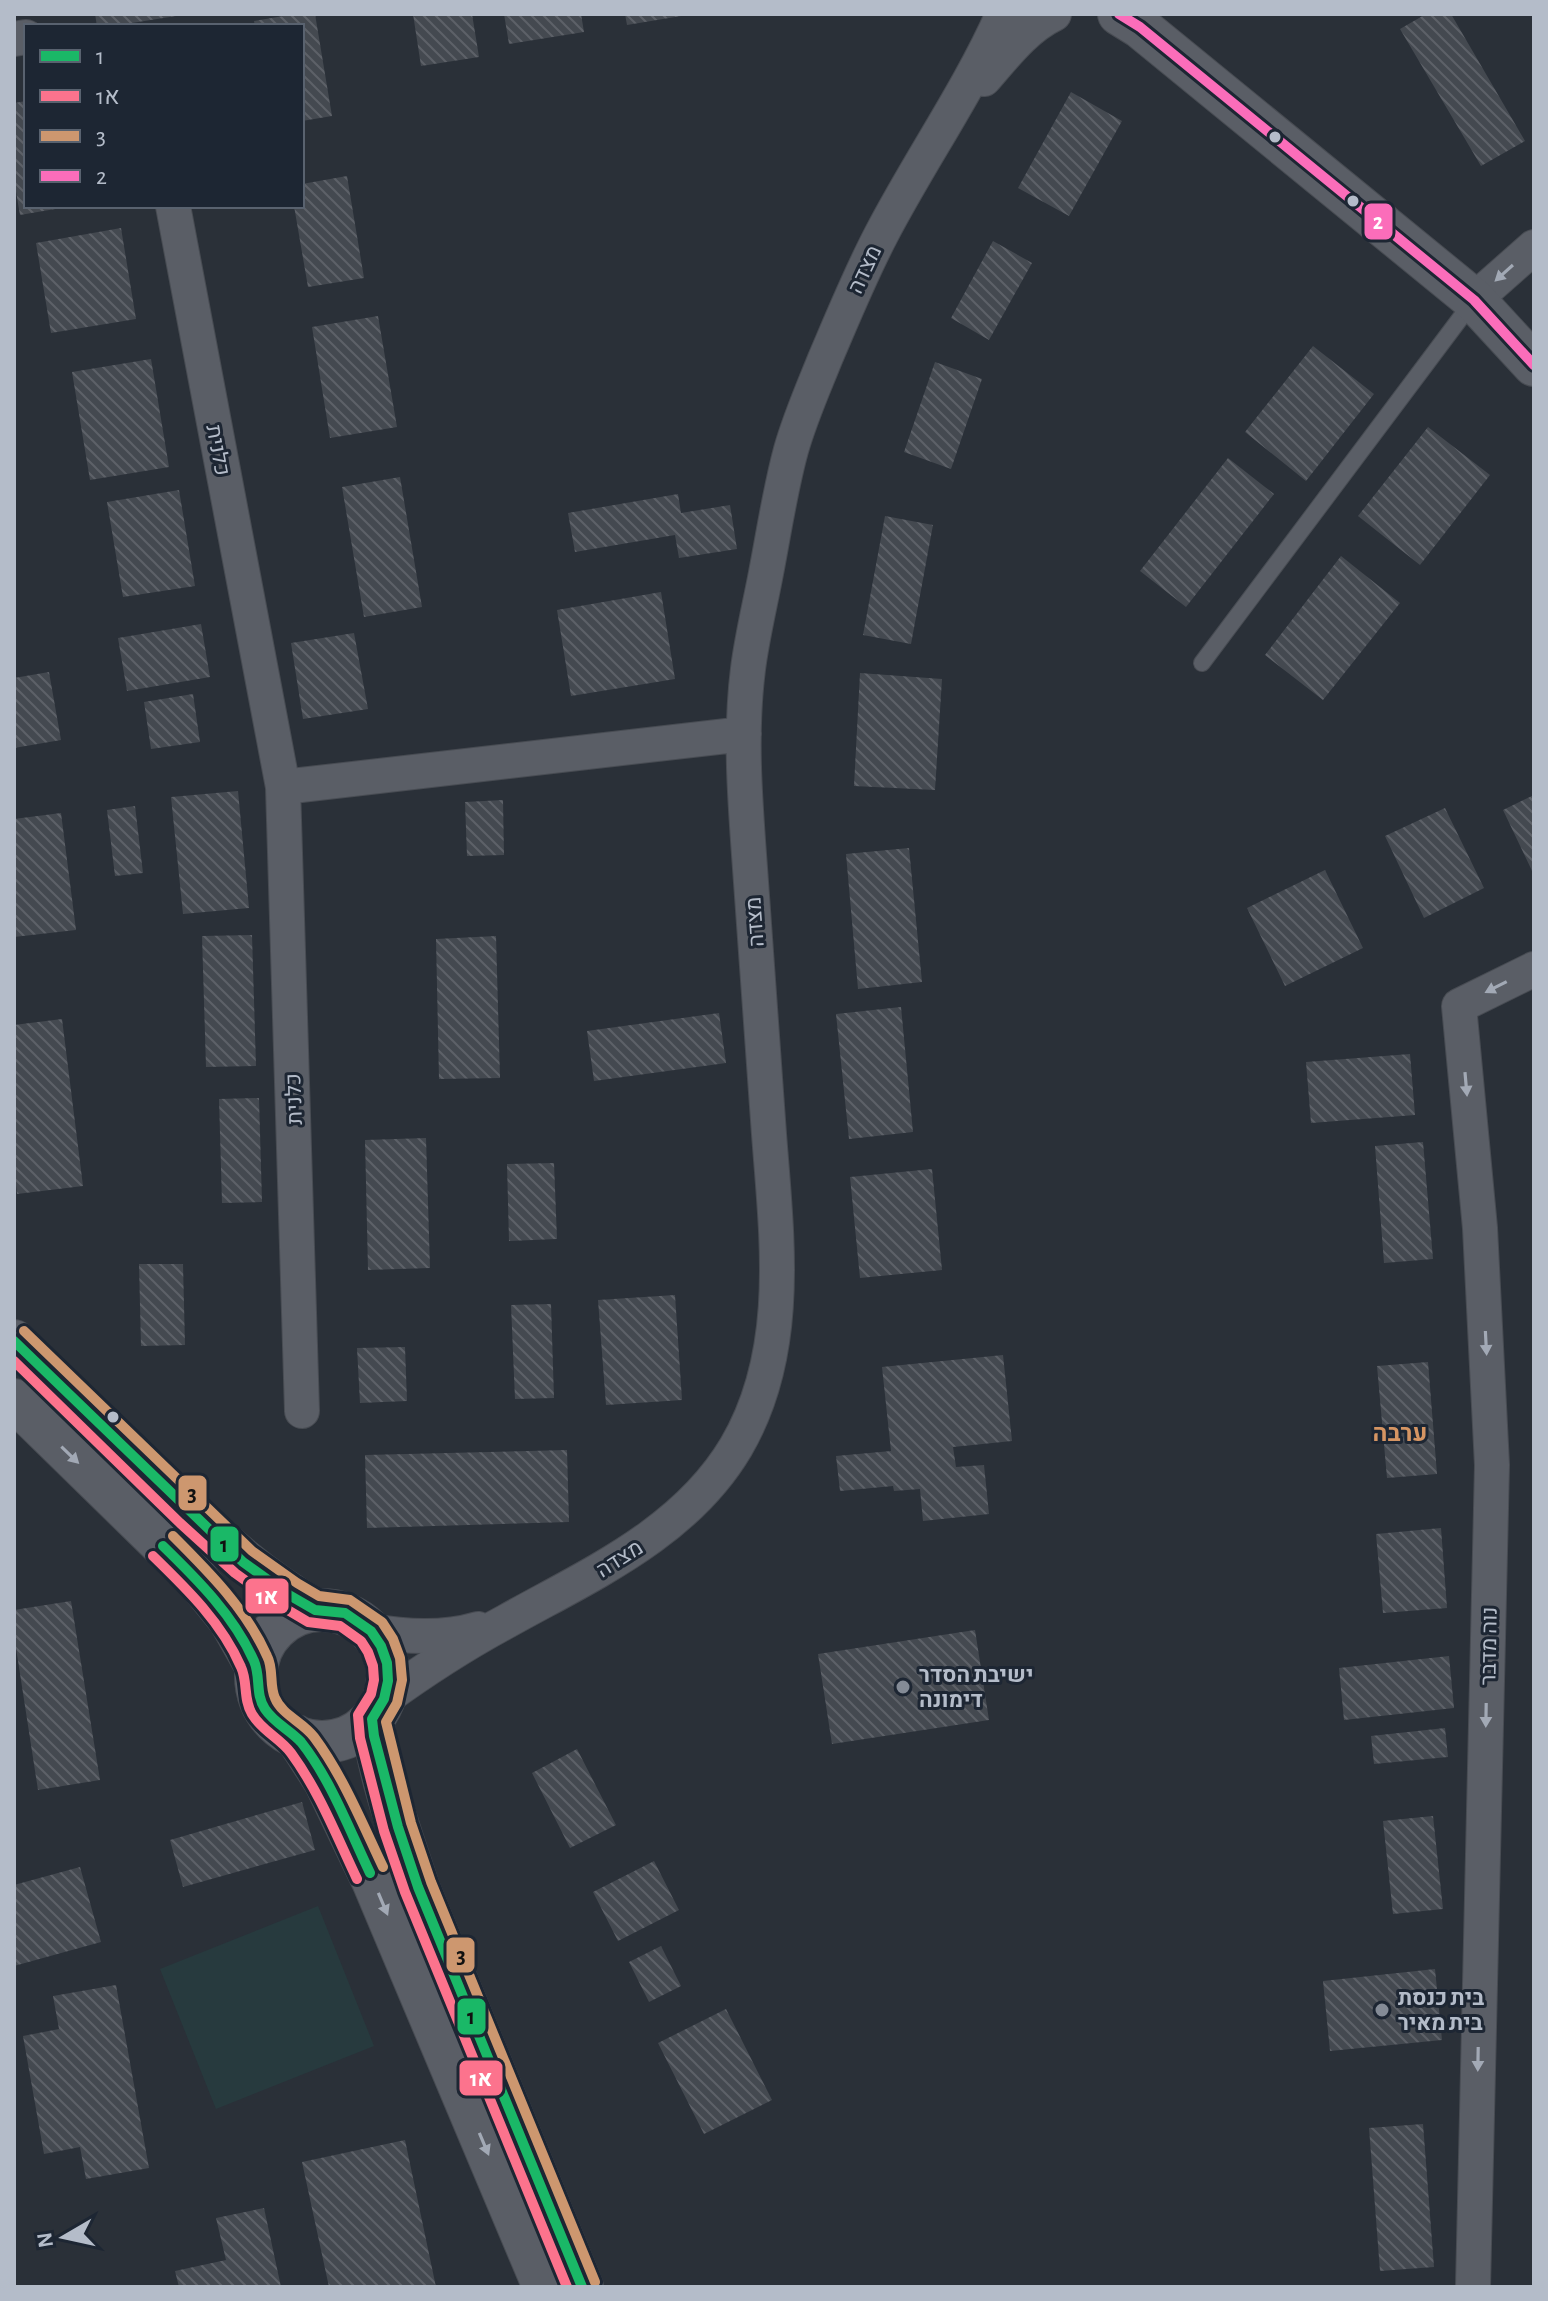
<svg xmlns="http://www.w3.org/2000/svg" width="1548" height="2301" font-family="'Alegreya Sans',Heebo,sans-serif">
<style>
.garden{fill:#273a3e}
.building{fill:url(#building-back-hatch)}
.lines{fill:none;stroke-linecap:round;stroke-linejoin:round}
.service-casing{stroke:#484c53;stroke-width:18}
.minor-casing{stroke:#484c53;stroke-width:36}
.tertiary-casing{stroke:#484c53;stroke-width:44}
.service{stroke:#5a5e66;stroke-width:16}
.minor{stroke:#5a5e66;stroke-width:34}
.tertiary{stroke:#5a5e66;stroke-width:42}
.bus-1-casing{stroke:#1d2633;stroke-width:16}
.bus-2-casing{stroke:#1d2633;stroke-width:16}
.bus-3-casing{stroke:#1d2633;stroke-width:16}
.bus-4-casing{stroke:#1d2633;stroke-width:16}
.bus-1{stroke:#1ab867;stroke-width:10}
.bus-2{stroke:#fc738d;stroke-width:10}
.bus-3{stroke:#cd976f;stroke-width:10}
.bus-4{stroke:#fb6dba;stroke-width:10}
.oneway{fill:#a2a9b5}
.bus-dot{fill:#b4bcc9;stroke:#1d2633;stroke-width:3}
.poi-dot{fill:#848b96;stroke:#1d2633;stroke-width:3}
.labels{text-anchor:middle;stroke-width:6;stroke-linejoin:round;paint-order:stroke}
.street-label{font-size:22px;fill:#b4bcc9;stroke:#1d2633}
.poi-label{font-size:22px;font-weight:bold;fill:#b4bcc9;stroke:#1d2633;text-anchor:start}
.neighbourhood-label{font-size:24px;font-weight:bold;fill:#d59563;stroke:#1d2633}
.line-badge{stroke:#1d2633;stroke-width:3}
.badge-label{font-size:22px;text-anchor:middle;font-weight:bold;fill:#fff}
.pale-badge-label{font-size:22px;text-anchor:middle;font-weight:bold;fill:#111}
</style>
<defs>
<pattern id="building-back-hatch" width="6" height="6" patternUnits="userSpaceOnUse" patternTransform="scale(2)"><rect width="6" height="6" fill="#444950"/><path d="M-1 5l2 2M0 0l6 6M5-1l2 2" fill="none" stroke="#5d6168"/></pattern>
</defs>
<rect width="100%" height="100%" fill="#2a3038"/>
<path class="garden" d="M318,1906L374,2046L216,2109L160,1969Z"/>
<path class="building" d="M95,14H176V16L113,26H97Z
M295,14H315L332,116L302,121V26H255L254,21Z
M413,14H472L479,57L421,66Z
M504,14H581L584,32L509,44Z
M625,14H681V16L627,25Z
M1426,14H1451L1525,141L1481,166L1400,29Z
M1071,92L1122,121L1069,216L1018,188Z
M26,101V206H61V208L20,215L14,180V103Z
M347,176L364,278L308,287L294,206H302V184Z
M121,228L136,319L51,333L36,243Z
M993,241L1032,263L989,340L951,318Z
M378,316L397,427L330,438L312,327Z
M1313,346L1374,394L1306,481L1245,432Z
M151,359L169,467L90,480L72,372Z
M935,362L982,379L951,469L904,452Z
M1428,427L1490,475L1420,565L1358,516Z
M1228,458L1274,494L1186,607L1140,571Z
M400,477L422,607L364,617L342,487Z
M179,490L195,586L123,597L107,502Z
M678,494L681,513L730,505L737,549L679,558L675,535L575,552L568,513Z
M885,516L933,525L911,644L863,635Z
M1341,556L1400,603L1323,700L1265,655Z
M661,592L675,679L571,696L557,610Z
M201,624L210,677L127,691L118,638Z
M354,633L368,709L303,719L291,643Z
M49,672L61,740L14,748V678Z
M860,673L942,679L935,790L854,786Z
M193,694L200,742L151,749L144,702Z
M238,791L249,908L183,914L171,797Z
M1534,795V875L1503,810Z
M503,800L504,855L467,856L465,802Z
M135,806L143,873L115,876L107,810Z
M1445,808L1484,888L1424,918L1385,836Z
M61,813L76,930L14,937V819Z
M909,848L922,982L858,989L846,854Z
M1325,870L1363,948L1285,986L1247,908Z
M252,935L256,1066L206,1067L202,936Z
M496,936L500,1078L439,1079L436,939Z
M901,1007L913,1132L849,1139L836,1014Z
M719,1013L726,1063L594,1081L587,1031Z
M62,1019L83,1186L17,1194L14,1167V1025Z
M1410,1054L1415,1115L1311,1123L1306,1062Z
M259,1098L262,1202L222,1203L219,1099Z
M426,1138L430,1268L368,1270L365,1140Z
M1423,1142L1433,1259L1384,1263L1375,1146Z
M554,1163L557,1239L509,1241L507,1164Z
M932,1169L942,1270L860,1278L850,1177Z
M139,1264H183L185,1345L141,1346Z
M675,1295L682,1400L606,1405L598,1300Z
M551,1304L554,1398L515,1399L511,1305Z
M405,1347L407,1401L360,1403L357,1348Z
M1003,1355L1012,1441L953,1447L956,1467L984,1465L989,1514L923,1521L920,1489L894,1491L893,1486L840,1491L836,1456L891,1451L882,1367Z
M1428,1362L1437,1474L1387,1478L1377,1366Z
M567,1450L569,1522L367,1528L365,1455Z
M1441,1528L1447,1608L1383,1613L1376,1534Z
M71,1601L100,1780L38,1790L14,1635V1610Z
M975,1630L989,1720L832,1744L818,1654Z
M1449,1656L1454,1708L1344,1720L1339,1668Z
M1445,1728L1448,1757L1374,1764L1371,1736Z
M577,1749L616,1825L570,1848L532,1773Z
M302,1802L315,1850L183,1887L170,1840Z
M1433,1816L1443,1909L1393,1914L1383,1821Z
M654,1861L679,1910L618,1941L593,1892Z
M80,1867L101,1942L14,1966V1885Z
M661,1946L681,1986L649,2002L629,1962Z
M1435,1969L1442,2040L1330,2051L1323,1981Z
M116,1985L149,2168L86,2179L80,2147L44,2154L23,2036L59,2029L53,1996Z
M726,2009L772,2100L704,2134L658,2043Z
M1423,2124L1434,2267L1380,2271L1369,2128Z
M405,2140L436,2287H329L302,2162Z
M264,2208L281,2287H179L175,2271L226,2260L216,2218Z"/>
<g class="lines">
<defs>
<path id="service" d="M1202,663L1474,300"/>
<path id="minor" d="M14,39L26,37
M984,79C1005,55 1025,28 1054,14
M173,206L283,787
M1474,300L1534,247
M302,1411L283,787L744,734
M371,1631C405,1637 444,1639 478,1629
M384,1699C424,1670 464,1644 507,1621C591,1574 685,1533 736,1447C792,1352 777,1239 769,1134C763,1050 757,966 751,882C746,811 739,740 748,669C752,637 760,605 766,573C774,532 780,490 791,450C800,418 813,389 825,359C843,317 860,275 881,235C920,160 969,91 1003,14
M1473,2287L1492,1465L1480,1228L1459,1006L1534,969"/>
<path id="tertiary" d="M1119,14L1140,27L1474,300L1534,365
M14,1341C59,1386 105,1430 150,1474C201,1524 252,1574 315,1610
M14,1400L196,1578L230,1620L256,1666
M256 1676a66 66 0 1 1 132 0a66 66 0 1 1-132 0Z
M372,1719C379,1776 400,1832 418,1887L582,2287
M296,1736L325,1781L373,1881L544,2287"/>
</defs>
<use href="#service" class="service-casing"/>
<use href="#minor" class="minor-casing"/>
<use href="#tertiary" class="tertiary-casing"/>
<use href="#service" class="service"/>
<use href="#minor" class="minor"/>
<use href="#tertiary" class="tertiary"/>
<defs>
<path id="bus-1" d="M14,1341L243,1562L289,1595L315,1610L345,1613L371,1631L381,1646L387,1663L388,1681L384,1699L372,1719L374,1736L398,1827L418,1887L582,2287
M163,1546C198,1580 234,1616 254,1661C261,1677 255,1694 265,1709C274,1723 290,1730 301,1742C331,1780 349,1829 370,1873"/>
<path id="bus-2" d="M14,1361L180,1523L235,1573L281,1606L308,1622L340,1626L361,1641L368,1652L373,1666L374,1680L371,1694L358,1715L360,1738L384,1831L405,1892L567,2287
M153,1556C187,1589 222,1623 241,1667C248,1682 243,1699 252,1714C262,1731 280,1738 291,1753C319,1791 337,1837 357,1879"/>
<path id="bus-3" d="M24,1331L252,1551L297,1583L319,1596L350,1600L382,1622L393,1639L400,1658L402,1680L397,1703L386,1722L411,1823L431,1882L595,2282
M173,1536C209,1572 246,1609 267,1656C274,1669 269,1685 275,1698C282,1715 303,1722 314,1737C343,1776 362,1823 383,1867"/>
<path id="bus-4" d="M1119,14L1140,27L1474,300L1534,365"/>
</defs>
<use href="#bus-1" class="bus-1-casing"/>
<use href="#bus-2" class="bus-2-casing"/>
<use href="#bus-3" class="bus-3-casing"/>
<use href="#bus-4" class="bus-4-casing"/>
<use href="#bus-1" class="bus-1"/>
<use href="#bus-2" class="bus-2"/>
<use href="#bus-3" class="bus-3"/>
<use href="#bus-4" class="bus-4"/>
</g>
<defs><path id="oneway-solid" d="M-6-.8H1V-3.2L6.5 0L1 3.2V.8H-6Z" transform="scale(2)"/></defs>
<g class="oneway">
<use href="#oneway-solid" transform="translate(1504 273) rotate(138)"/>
<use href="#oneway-solid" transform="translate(1496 987) rotate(153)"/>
<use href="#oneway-solid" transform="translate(1466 1084) rotate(85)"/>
<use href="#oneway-solid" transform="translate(1486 1343) rotate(87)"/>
<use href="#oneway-solid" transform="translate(70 1455) rotate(44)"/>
<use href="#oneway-solid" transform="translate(1486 1715) rotate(91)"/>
<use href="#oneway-solid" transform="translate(383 1904) rotate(67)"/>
<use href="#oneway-solid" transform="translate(1478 2059) rotate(91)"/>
<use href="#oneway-solid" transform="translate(484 2144) rotate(67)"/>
</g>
<g class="bus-dot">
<circle cx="1275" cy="137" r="7"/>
<circle cx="1353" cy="201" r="7"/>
<circle cx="113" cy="1417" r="7"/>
</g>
<g class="poi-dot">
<circle cx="903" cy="1687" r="8"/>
<circle cx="1382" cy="2010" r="8"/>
</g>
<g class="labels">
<g class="street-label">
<text transform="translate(864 269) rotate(-65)" y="8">מצדה</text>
<text transform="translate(219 450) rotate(79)" y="8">כלנית</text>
<text transform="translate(754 922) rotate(-94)" y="8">מצדה</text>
<text transform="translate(293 1099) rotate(-92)" y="8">כלנית</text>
<text transform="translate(619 1558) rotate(-32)" y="8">מצדה</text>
<text transform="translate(1488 1646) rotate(-89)" y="8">נוה מדבר</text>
</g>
<g class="poi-label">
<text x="919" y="1682">ישיבת הסדר<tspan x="919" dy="25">דימונה</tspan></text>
<text x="1398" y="2005">בית כנסת<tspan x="1398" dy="25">בית מאיר</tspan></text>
</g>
<g class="neighbourhood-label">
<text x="1400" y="1441">ערבה</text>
</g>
</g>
<g class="line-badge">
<rect x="1363" y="202" width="31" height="39" rx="8" fill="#fb6dba"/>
<rect x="177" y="1474" width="31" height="38" rx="8" fill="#cd976f"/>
<rect x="209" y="1525" width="31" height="38" rx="8" fill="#1ab867"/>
<rect x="244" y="1577" width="46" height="38" rx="8" fill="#fc738d"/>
<rect x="445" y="1936" width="31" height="38" rx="8" fill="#cd976f"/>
<rect x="456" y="1997" width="31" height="39" rx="8" fill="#1ab867"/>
<rect x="458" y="2059" width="46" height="38" rx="8" fill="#fc738d"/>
</g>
<g class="badge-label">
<text x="1378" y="229">2</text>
<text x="267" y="1604">1א</text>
<text x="481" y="2086">1א</text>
</g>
<g class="pale-badge-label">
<text x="192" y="1501">3</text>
<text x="224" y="1552">1</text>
<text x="461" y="1963">3</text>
<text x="471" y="2024">1</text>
</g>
<rect width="1548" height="2301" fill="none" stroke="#b4bcc9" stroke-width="32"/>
<rect x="24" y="24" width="280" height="184" fill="#1d2633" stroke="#59626f" stroke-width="2"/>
<rect x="40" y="50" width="40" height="12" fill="#1ab867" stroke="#59626f" stroke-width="2"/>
<text x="96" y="64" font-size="24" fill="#b4bcc9">1</text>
<rect x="40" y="90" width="40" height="12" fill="#fc738d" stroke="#59626f" stroke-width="2"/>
<text x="96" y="104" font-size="24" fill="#b4bcc9">1א</text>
<rect x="40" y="130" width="40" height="12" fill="#cd976f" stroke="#59626f" stroke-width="2"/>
<text x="96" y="144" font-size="24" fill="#b4bcc9">3</text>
<rect x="40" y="170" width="40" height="12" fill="#fb6dba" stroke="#59626f" stroke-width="2"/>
<text x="96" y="184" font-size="24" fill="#b4bcc9">2</text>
<g transform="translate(64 2237) rotate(261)" stroke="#1d2633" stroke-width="6" paint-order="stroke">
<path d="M0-6L14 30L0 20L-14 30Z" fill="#b4bcc9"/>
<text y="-12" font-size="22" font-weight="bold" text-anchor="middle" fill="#b4bcc9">N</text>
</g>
</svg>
